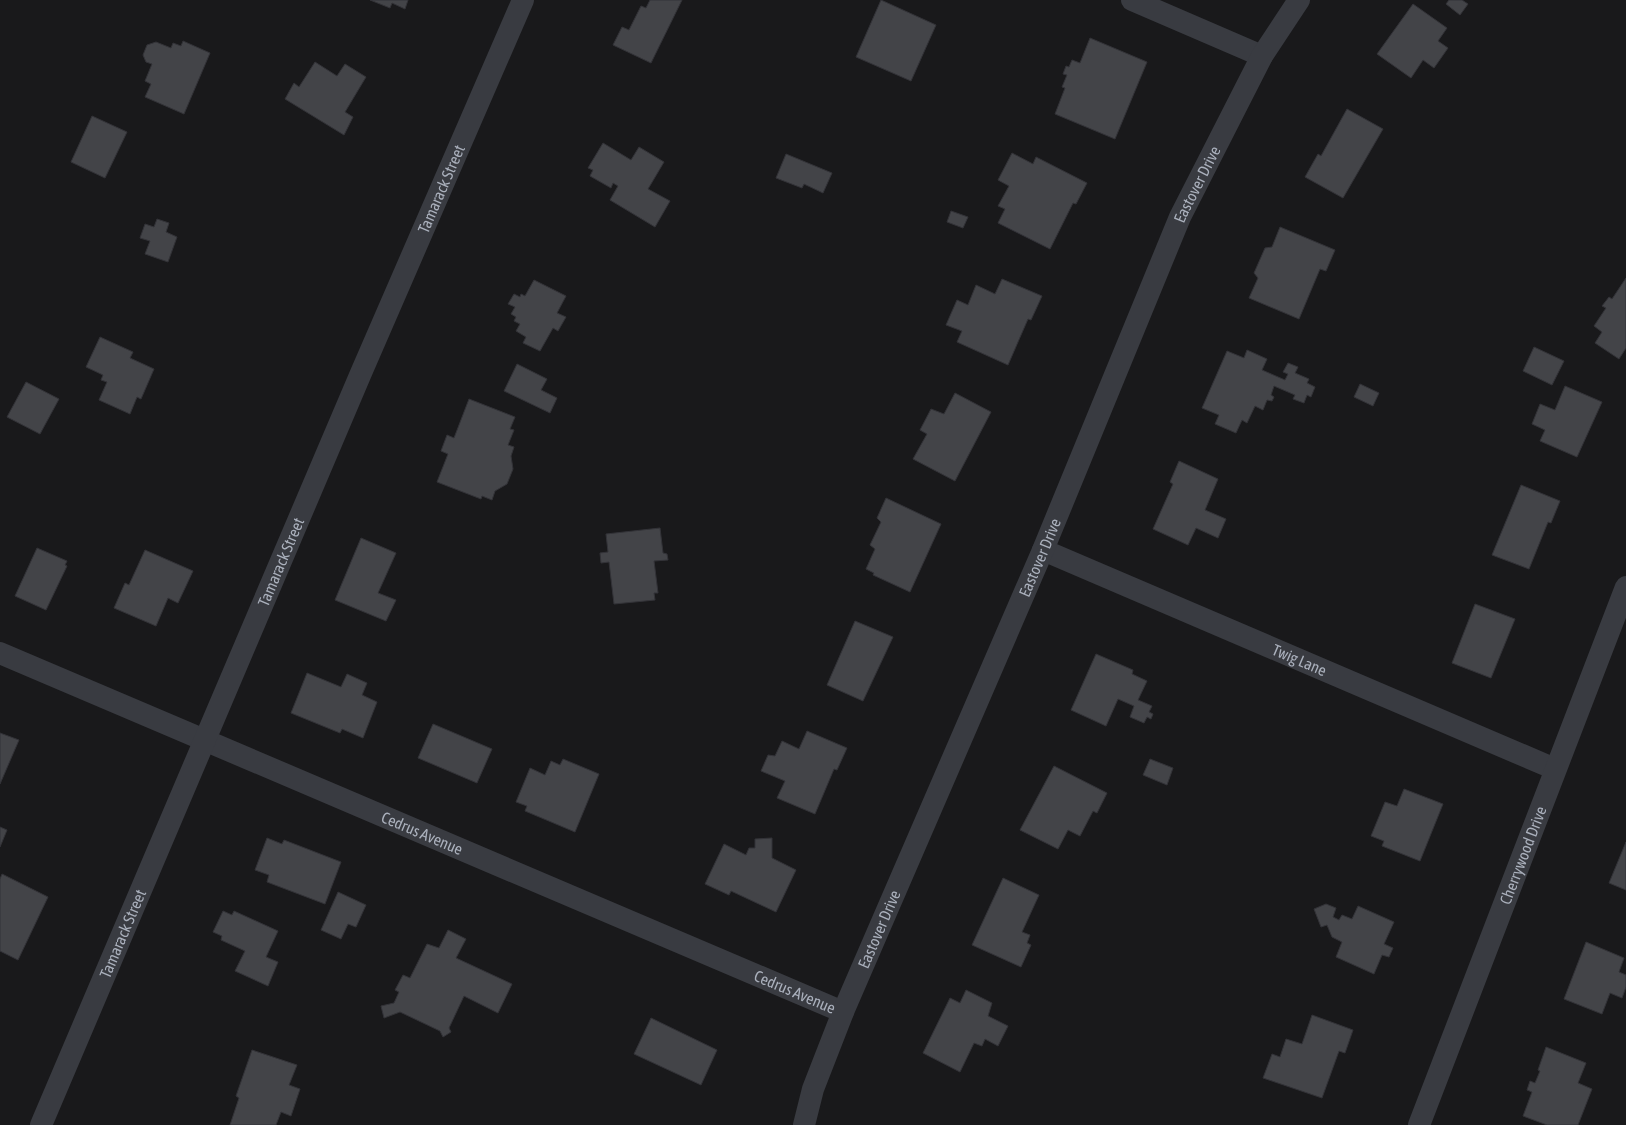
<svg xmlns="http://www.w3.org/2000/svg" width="1626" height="1125" font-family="'Asap Condensed',sans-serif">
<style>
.building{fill:#434448;stroke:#333338}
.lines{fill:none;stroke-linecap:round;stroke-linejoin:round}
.minor{stroke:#393b41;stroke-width:22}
.labels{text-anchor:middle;stroke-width:4;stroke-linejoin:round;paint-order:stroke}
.street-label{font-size:16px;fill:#aab0bc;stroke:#141416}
</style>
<rect width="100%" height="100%" fill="#19191b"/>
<path class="building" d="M370,0H408L405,9L392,3L390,8Z
M650,0H682L651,63L613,45L622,27L629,30L641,6L646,8Z
M881,0L936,25L911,81L856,57Z
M1449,0H1462L1468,4L1460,15L1446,4Z
M1413,4L1447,28L1438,41L1448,48L1434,68L1423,60L1411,78L1377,54Z
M1090,38L1147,62L1115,139L1055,114L1065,88L1062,87L1067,75L1063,74L1066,66L1069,67L1072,60L1080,63Z
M183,41L210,53L184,114L145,97L151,84L145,81L152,64L146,62L143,55L147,45L156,42L171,48L173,43L181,46Z
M315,62L337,76L345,64L366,77L345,112L353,117L344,135L285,99L294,83L299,87Z
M1347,109L1383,129L1343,198L1305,177L1318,154L1321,156Z
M92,116L127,132L105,178L71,162Z
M603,143L631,160L639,147L664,162L648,189L670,201L655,227L610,200L618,186L613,183L611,188L590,176L593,170L588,168Z
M1012,153L1033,164L1036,157L1087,183L1076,204L1073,203L1050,249L998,223L1005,209L998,206L1009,186L998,180Z
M786,154L832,173L823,193L804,184L802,188L776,178Z
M951,211L968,217L963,228L947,222Z
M157,219L169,223L166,232L177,237L168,262L145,254L150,241L140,238L145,224L154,227Z
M1280,227L1335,250L1326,271L1320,269L1299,319L1249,298L1258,278L1254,273L1265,248L1272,247Z
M1626,278V348L1619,359L1595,343L1602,332L1594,326L1606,308L1602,306L1609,297L1612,299Z
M1002,279L1042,296L1031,320L1028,319L1008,365L957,342L962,331L946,325L957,300L968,305L976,285L995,294Z
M534,280L566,296L557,313L566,317L558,331L553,328L540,351L523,343L526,337L516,331L520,324L514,321L516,317L511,314L515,307L508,304L514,294L520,297L521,294L525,296Z
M100,337L133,352L130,358L154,369L141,399L137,397L130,414L99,400L107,382L101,380L103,375L86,367Z
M1534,347L1564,361L1552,385L1523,371Z
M1247,350L1267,359L1262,370L1285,380L1288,374L1283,372L1288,363L1298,367L1295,373L1309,379L1307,383L1315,387L1311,397L1307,395L1304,403L1293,399L1295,395L1274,386L1271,395L1274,397L1272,401L1267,400L1263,410L1255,406L1247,423L1242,420L1236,433L1215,424L1219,415L1202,408L1227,351L1244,358Z
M517,364L547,379L541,390L557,398L550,413L504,391Z
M26,382L59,399L40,434L7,417Z
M1360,384L1379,393L1373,406L1354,397Z
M1565,386L1602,402L1577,457L1540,441L1545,430L1532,424L1540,404L1555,410Z
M955,393L991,412L955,481L913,459L927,434L920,430L931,409L944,414Z
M469,399L515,417L510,429L514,430L508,445L514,447L511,456L513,469L507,484L495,491L492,500L482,496L481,499L437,482L448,454L441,451L447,435L454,438Z
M1179,461L1218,479L1205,510L1226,519L1218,538L1196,528L1188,545L1153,529L1173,484L1170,482Z
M1521,485L1560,501L1551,523L1548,522L1529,569L1492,555Z
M886,498L941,524L910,592L873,575L874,573L866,569L875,549L870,545L881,522L877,518Z
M660,528L663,553L667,554L668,560L654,561L658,593H654L655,600L614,604L609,562L601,563L600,553L608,552L606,534Z
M361,538L396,553L378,593L396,600L386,621L335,600Z
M37,548L67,561L65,565L67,566L46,610L15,596Z
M145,550L193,571L178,603L168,598L156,626L114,608L125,583L129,585Z
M1475,604L1515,619L1491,678L1452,663Z
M855,621L893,637L863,701L827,685Z
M1096,654L1133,670L1132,674L1147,681L1138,700L1152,706L1149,712L1153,714L1151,719L1147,717L1144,723L1130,717L1134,706L1118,699L1106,726L1071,710Z
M307,673L341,687L347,674L367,683L362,695L377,702L363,738L342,729L340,733L291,713Z
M433,724L492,749L477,783L418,758Z
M807,731L847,748L837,770L834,769L815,814L777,798L785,781L761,771L768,755L775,756L782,741L799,749Z
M0,733L19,740L0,784Z
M563,759L599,774L575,832L525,811L527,806L516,802L530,768L545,775L551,761L560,765Z
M1150,759L1173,768L1167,785L1143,775Z
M1054,766L1107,793L1097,813L1093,811L1080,836L1068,830L1058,849L1020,830Z
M1404,789L1443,804L1420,861L1382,846L1384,841L1371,836L1385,802L1397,806Z
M0,827L7,830L0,847Z
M267,838L282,844L284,840L341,862L325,904L267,882L269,875L255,870Z
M772,838V858L796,870L776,912L731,891L729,895L705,884L724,844L746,855L749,848H755V839Z
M1626,842V890L1609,883Z
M2,874L48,897L18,960L0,951V879Z
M1003,878L1039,895L1022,932L1030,935L1027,943L1031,945L1021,967L972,945Z
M338,892L366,905L356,927L348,924L341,939L321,930Z
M1326,904L1336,908L1333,917L1339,920L1342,915L1352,919L1358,906L1394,922L1384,944L1393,948L1389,957L1382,955L1374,974L1336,957L1342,942L1332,937L1327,925L1321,927L1314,909Z
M223,911L232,915L234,911L278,931L266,957L278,962L268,986L235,971L245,951L221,940L222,936L213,932Z
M448,930L466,939L456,958L512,984L498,1013L464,996L449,1028L451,1032L443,1037L440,1031L400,1012L384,1018L381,1006L394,1003L399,992L395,990L403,975L410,978L427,944L439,948Z
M1586,942L1624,958L1619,972L1626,975V987L1622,998L1610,993L1602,1014L1564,999Z
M966,990L992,1003L988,1016L1008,1026L998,1046L985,1039L982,1046L974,1043L960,1072L923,1053L950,998L960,1003Z
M1312,1015L1353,1030L1345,1053L1339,1051L1322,1098L1263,1078L1272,1054L1280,1057L1286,1039L1302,1044Z
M651,1018L717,1050L701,1085L634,1054Z
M1546,1047L1586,1063L1578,1083L1592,1089L1578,1125H1547L1523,1116L1532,1092L1527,1090L1530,1081L1535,1083L1540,1071L1538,1070Z
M252,1050L297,1065L289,1085L300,1089L291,1116L281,1112L276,1125H230L239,1098L236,1096Z"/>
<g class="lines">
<g class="minor">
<path d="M1132,0L1262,56"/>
<path id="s1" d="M1043,550L1555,769"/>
<path id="s2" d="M0,653L843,1012"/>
<path id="s3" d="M41,1125L361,373L523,0"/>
<path id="s4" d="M804,1125L813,1089L843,1012L1043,550L1180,217L1262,56L1299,0"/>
<path id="s5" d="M1419,1125L1626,587"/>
</g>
</g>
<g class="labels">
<g class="street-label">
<text dy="6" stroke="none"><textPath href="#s4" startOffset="1020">Eastover Drive</textPath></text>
<text dy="6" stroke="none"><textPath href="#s3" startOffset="1018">Tamarack Street</textPath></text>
<text dy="6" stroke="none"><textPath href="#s4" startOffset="615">Eastover Drive</textPath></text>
<text dy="6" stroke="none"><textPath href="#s3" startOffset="612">Tamarack Street</textPath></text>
<text dy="6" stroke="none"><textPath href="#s1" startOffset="279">Twig Lane</textPath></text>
<text dy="6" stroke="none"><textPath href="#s2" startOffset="459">Cedrus Avenue</textPath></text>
<text dy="6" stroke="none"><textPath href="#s5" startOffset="289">Cherrywood Drive</textPath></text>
<text dy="6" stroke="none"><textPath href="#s4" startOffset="210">Eastover Drive</textPath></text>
<text dy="6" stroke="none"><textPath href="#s3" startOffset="208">Tamarack Street</textPath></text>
<text dy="6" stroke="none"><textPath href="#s2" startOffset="864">Cedrus Avenue</textPath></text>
</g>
</g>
</svg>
